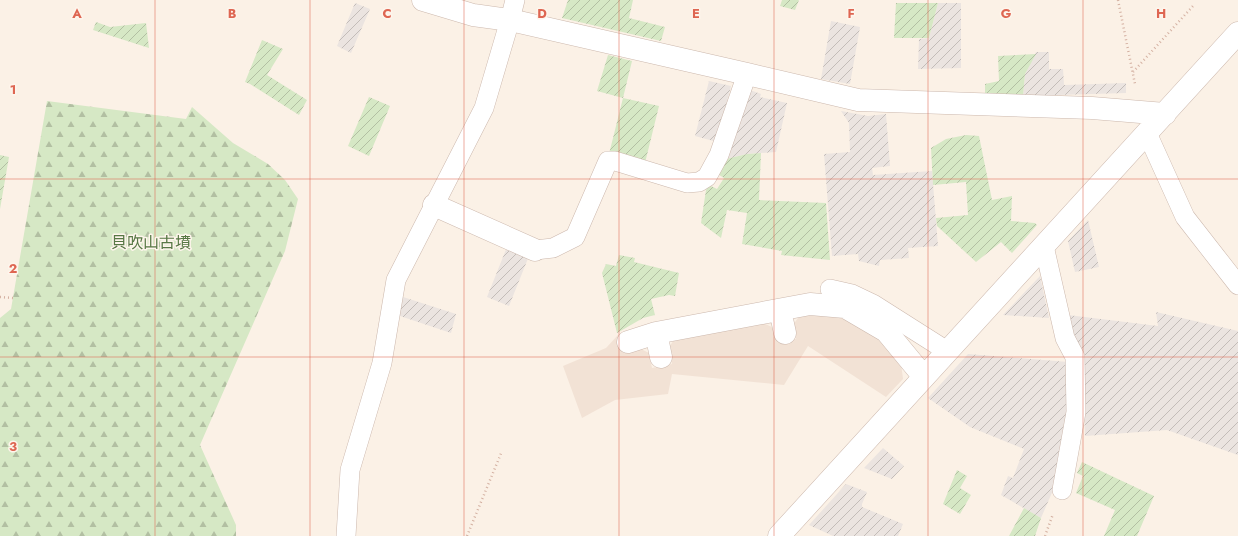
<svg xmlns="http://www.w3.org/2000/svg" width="1238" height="536" font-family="Jost,'Noto Sans JP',sans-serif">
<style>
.residential{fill:#f2e2d5}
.industrial{fill:url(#industrial-furrows)}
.forest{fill:url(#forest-firs)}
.garden{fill:url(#garden-furrows)}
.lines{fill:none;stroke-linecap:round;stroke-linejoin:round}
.lane-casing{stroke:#ccb8ad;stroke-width:20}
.street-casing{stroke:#ccb8ad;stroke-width:23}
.path{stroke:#d4b1a2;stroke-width:2.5;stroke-dasharray:1 3;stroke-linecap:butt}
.lane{stroke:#fff;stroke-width:19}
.street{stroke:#fff;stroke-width:22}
.grid{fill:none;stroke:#de6652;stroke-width:1;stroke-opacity:0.55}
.labels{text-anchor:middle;stroke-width:3;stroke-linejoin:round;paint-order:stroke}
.park-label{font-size:16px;fill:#587845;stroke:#fef5ec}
.grid-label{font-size:13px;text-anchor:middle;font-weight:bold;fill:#de6652;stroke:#fef5ec;stroke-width:3;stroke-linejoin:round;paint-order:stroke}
</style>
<defs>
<pattern id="industrial-furrows" width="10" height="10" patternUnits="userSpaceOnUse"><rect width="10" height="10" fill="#ebe4e0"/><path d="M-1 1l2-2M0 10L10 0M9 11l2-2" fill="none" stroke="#c3bcb8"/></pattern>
<pattern id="forest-firs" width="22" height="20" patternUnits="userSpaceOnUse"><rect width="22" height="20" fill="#d6e8c5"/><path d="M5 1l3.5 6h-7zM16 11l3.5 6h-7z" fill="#b2bfa2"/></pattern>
<pattern id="garden-furrows" width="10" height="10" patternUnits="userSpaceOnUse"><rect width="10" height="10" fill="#d6e8c5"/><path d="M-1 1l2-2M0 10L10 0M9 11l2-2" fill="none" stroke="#b2bfa2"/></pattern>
</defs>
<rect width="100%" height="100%" fill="#fbf1e6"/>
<path class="residential" d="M800,315L844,316L877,338L901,364L903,379L886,397L808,346L784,385L672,374L668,394L615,400L582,418L563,366L606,348L618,335L623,353L641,349L649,353L652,368L672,364L669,347L676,337L761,322L774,328L778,343L796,339L793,325Z"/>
<path class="industrial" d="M355,3L370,9L351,53L337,46Z
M938,3H961V68L918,69L919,39L929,38Z
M831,21L860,27L850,84L821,79Z
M1036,52H1049V69H1063L1064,85L1126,83V93L1023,96L1025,74Z
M709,81L731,86L717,142L695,136Z
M750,90L761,94L760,97L787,103L776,152L747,154L726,159Z
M841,111L868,116L886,114L890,166L872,168L873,175L932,171L938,246L908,248L909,258L880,260L879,266L859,261L858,254L832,256L824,154L850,152L849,123Z
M1088,220L1099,267L1075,272L1068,241Z
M507,247L529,256L509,306L487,297Z
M1040,276L1049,318L1003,315Z
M400,296L456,314L451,333L397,315Z
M1156,312L1238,331V455L1167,430L1085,436L1084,405L1085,358L1073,337L1068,315L1158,326Z
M968,354L1068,362V432L1054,488L1041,518L1001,495L1008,476L1013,478L1024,449L970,427L928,398Z
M883,448L904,466L892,479L864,468Z
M846,484L867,492L862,504V507L903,524L898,536H833L809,525Z"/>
<path class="forest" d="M47,101L186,119L192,107L233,143L268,164L285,180L298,199L285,251L200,445L236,525V536H0V318L11,309Z"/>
<path class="garden" d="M568,0H633L629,18L665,27L661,41L562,18Z
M782,0H799L795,10L780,6Z
M896,3H938L929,38H894Z
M96,22L110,27L146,23L149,48L93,30Z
M262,40L283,49L267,75L307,100L299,115L250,84L245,82Z
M1036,54L1025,74L1023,96H985V84L999,81L998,56Z
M608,55L632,61L623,98L659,106L645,163L609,154L623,98L597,91Z
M369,97L390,106L369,156L348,146Z
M966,135L979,136L992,200L1012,196L1011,221L1035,223L1037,225L1012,253L1001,242L976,262L937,226L936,218L968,215L966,182L933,185L931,148L946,139Z
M761,153L759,200L826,203L830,260L781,255L782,251L742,244L747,213L727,210L721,238L701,223L706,190L709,185L717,189L724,178L716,173L726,159L747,154Z
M0,155L9,157L0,209Z
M619,255L635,258L634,262L679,273L675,296L669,295L651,299L655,315L643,318L617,333L602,273L606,264L616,266Z
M1082,462L1154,496L1137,536H1104L1115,510L1076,493L1083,476L1077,473Z
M957,470L967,476L960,488L971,495L960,514L943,504Z
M1024,508L1041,518L1035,536H1009Z"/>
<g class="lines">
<defs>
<path id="lane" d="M1147,133L1185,217L1238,285
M1044,246L1065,338L1075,357L1076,412L1062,490
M535,250L553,248L575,237L608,161H615L687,183L699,182L707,177L719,155L747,74
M830,289L852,294L873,304L947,351
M346,536L350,470L382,363L396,280L484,108L510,20L515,0"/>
<path id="street" d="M423,0L473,15L510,20L747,74L858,100L1092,108L1165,114
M434,205L535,250
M780,310L785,333
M656,333L661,357
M628,342L656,333L810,304L845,307L886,331L924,377
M779,536L1238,33"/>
</defs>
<use href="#lane" class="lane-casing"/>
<use href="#street" class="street-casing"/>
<path class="path" d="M1118,0L1135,84
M1133,72L1193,6
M0,297L13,298
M467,536L502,451
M1045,536L1053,514"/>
<use href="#lane" class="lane"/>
<use href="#street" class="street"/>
</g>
<path class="grid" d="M155,0V536M310,0V536M464,0V536M619,0V536M774,0V536M928,0V536M1083,0V536M0,179H1238M0,357H1238"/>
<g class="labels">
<g class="park-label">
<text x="151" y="248">貝吹山古墳</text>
</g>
</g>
<g class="grid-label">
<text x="77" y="18">A</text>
<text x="232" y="18">B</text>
<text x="387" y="18">C</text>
<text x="542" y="18">D</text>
<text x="696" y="18">E</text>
<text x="851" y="18">F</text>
<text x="1006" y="18">G</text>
<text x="1161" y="18">H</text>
<text x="13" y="94">1</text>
<text x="13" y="273">2</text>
<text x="13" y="451">3</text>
</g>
</svg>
